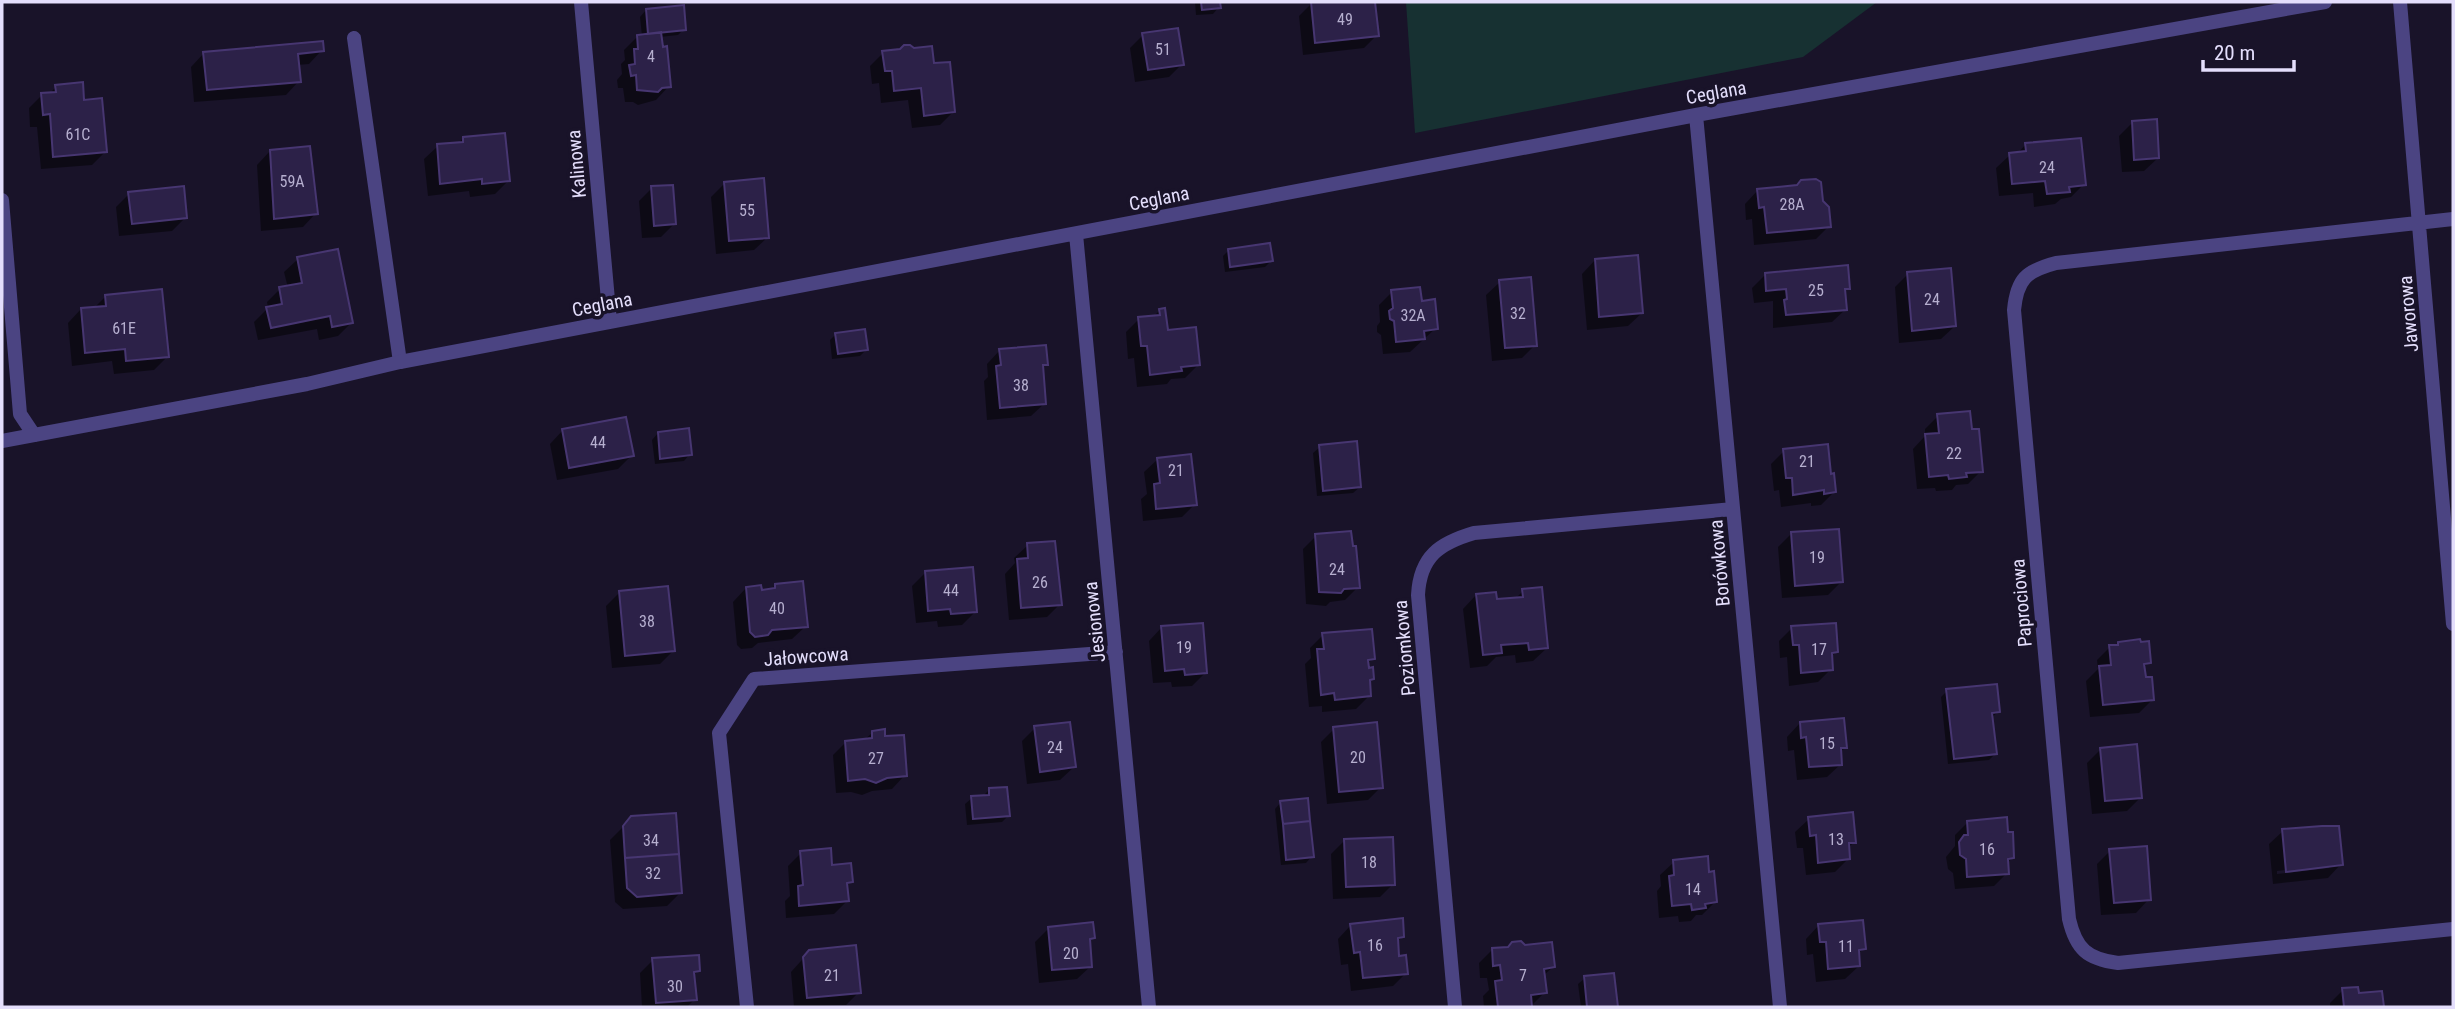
<svg xmlns="http://www.w3.org/2000/svg" width="2455" height="1009" font-family="'Roboto Condensed',sans-serif">
<style>
.green{fill:#173132}
.shadow{fill:#0007;fill-rule:evenodd}
.building{fill:#2c2148;stroke:#473671;stroke-width:2}
.lines{fill:none;stroke-linecap:round;stroke-linejoin:round}
.service{stroke:#4b4482;stroke-width:14}
.minor{stroke:#4b4482;stroke-width:14}
.labels{text-anchor:middle;stroke-width:7;stroke-linejoin:round;paint-order:stroke}
.number-label{font-size:16px;fill:#b6afcf}
.street-label{font-size:19px;fill:#e4defc;stroke:#191329}
</style>
<rect width="100%" height="100%" fill="#191329"/>
<path class="green" d="M1406,2H1877L1803,57L1415,133Z"/>
<path class="shadow" d="M1195,2H1218L1219,7L1213,14L1196,15Z
M1327,2H1374L1377,35L1364,48L1303,55L1299,16L1312,3Z
M646,10L684,29L678,35L660,37L669,86L656,100L638,105L633,102H625L623,88H618L617,80L622,74L621,64L625,60L624,50L637,37L642,36L640,17Z
M1143,35L1182,64L1169,77L1135,82L1130,48Z
M322,50L309,64L297,65L299,81L286,95L194,102L191,67L204,53Z
M883,53L933,65L953,112L940,125L912,128L908,100L881,103L879,83L872,84L870,66Z
M56,87L82,102L105,152L92,165L41,169L37,127H30L29,108L42,95L49,94Z
M2132,123L2158,158L2144,171L2122,172L2119,136Z
M463,138L508,181L495,194L470,197L469,191L428,196L424,159L438,146L458,144Z
M2026,144L2084,184L2071,197L2061,199L2055,204L2034,207L2033,193L1999,196L1996,168L2010,155L2017,154Z
M270,151L316,213L303,227L261,231L257,165Z
M725,183L768,237L754,250L716,254L711,197Z
M652,188L674,224L661,237L642,238L639,201Z
M1758,190L1822,202L1829,226L1816,239L1754,245L1752,219L1746,220L1745,204Z
M129,194L186,217L172,231L119,236L116,207Z
M1229,250L1271,261L1265,267L1225,272L1223,256Z
M298,259L351,323L338,336L319,340L317,329L258,340L254,322L268,308L267,302L280,289L288,288L284,272Z
M1595,260L1642,313L1628,326L1587,330L1582,274Z
M1766,274L1848,288L1844,292L1846,309L1832,322L1773,328V301L1754,303L1752,288Z
M1908,274L1955,326L1941,339L1899,343L1895,287Z
M1500,282L1535,345L1522,358L1492,361L1486,295Z
M1392,292L1420,303L1436,328L1410,352L1383,354L1381,335L1377,332V326L1380,322L1379,305Z
M106,296L167,357L154,370L114,374L112,361L72,366L68,323L81,309L94,308Z
M1160,310L1166,331L1198,365L1185,378L1171,379L1167,384L1137,387L1134,358L1128,359L1126,332L1139,319L1153,317Z
M836,334L866,350L860,356L832,359L830,340Z
M1000,350L1046,364L1042,369L1045,403L1031,416L987,420L984,381L988,377L987,364Z
M1938,416L1971,431L1981,471L1968,484L1956,485L1952,490L1936,491L1935,488L1917,489L1913,449L1925,436V429Z
M563,430L632,455L618,469L557,480L550,444Z
M658,433L690,454L684,461L655,464L652,440Z
M1320,447L1360,487L1353,493L1317,496L1313,453Z
M1784,451L1829,476L1835,491L1821,505L1811,506V503L1781,507L1779,490L1774,491L1771,464Z
M1158,459L1195,504L1182,517L1143,521L1141,499L1147,494L1144,472Z
M1791,534L1842,581L1828,595L1782,598L1778,547Z
M1316,536L1358,587L1345,600L1330,602L1326,606L1306,604L1303,549Z
M1028,545L1060,604L1047,617L1009,620L1005,574L1015,563L1014,558Z
M925,573L976,611L962,625L938,627L937,621L916,623L912,586Z
M775,585L806,626L792,639L758,643L752,648L741,649L737,645L733,602L746,588L761,592L770,591Z
M1523,591L1547,648L1533,661L1516,663L1515,655L1496,657L1487,666L1470,668L1463,609L1476,595L1495,601L1514,600Z
M619,593L673,651L660,664L612,668L606,606Z
M1162,627L1205,673L1192,686L1172,687L1171,682L1153,683L1149,641Z
M1792,628L1836,652L1830,658L1831,669L1818,682L1789,686L1787,657L1780,658L1779,641Z
M1323,635L1373,658L1367,665L1372,679L1368,682L1369,696L1356,709L1322,712V706L1309,707L1305,664L1311,658L1310,648Z
M2118,643L2149,662L2143,668L2153,699L2139,713L2090,717L2086,681L2098,669L2097,660L2110,647Z
M1947,691L1998,712L1991,718L1995,754L1989,760L1948,764L1941,697Z
M1800,723L1846,747L1839,753L1841,764L1827,777L1797,780L1794,750L1788,751L1787,737Z
M1035,728L1074,767L1060,780L1027,784L1022,741Z
M1334,729L1381,787L1368,800L1327,804L1321,742Z
M872,733L884,738L905,775L892,789L872,791L862,795L851,792L836,793L833,755L846,742L864,740Z
M2101,749L2140,798L2127,811L2092,814L2087,763Z
M989,790L1008,816L1002,822L967,825L965,804L972,798L983,796Z
M1281,802L1312,856L1306,863L1281,865L1275,809Z
M632,818L680,893L667,906L623,909L615,902L610,840Z
M1809,819L1854,842L1847,849L1848,859L1835,872L1806,875L1803,848H1797L1795,832Z
M1968,822L2012,858L2007,864V873L1994,886L1955,889L1953,873L1948,869L1946,857L1955,846V835Z
M2283,831L2341,864L2328,878L2273,884L2269,844ZM2329,865V868L2277,874V871Z
M1345,840L1393,884L1380,897L1333,899L1331,854Z
M2110,851L2149,899L2136,913L2101,915L2097,864Z
M801,853L831,866L851,882L845,887L847,901L834,914L786,918L785,901L790,896L788,866Z
M1674,862L1708,874L1716,901L1702,915H1696L1691,921L1679,922L1678,916L1659,918L1657,891L1661,886L1660,875Z
M1351,925L1403,936L1396,943L1398,958L1406,973L1393,986L1351,991L1348,964L1341,965L1338,939Z
M1819,925L1864,948L1857,955L1859,966L1845,979L1816,982L1813,954L1807,955L1806,939Z
M1049,928L1093,937L1088,942L1091,966L1077,979L1039,983L1035,942Z
M1492,950L1553,967L1543,976L1545,992L1530,1007H1484L1483,996L1489,990L1487,978H1480L1479,963Z
M810,951L859,992L846,1005L794,1007L791,972Z
M653,960L699,970L693,976L695,999L687,1007H642L640,973Z
M1613,975L1616,1007H1581L1578,984L1585,978Z
M2343,990L2357,994L2381,992L2382,1007H2330V1003Z"/>
<path class="building" d="M1201,2H1220L1221,8L1202,10Z
M1311,2H1375L1379,36L1315,43Z
M684,5L686,30L648,34L646,9Z
M1178,28L1184,65L1148,70L1142,33Z
M661,32L663,47L667,46L671,87L662,88L658,92L637,90L636,75L631,76L629,65L635,64L634,49H638L637,35Z
M323,41L324,51L298,54L301,82L207,90L203,52Z
M904,45H910L914,48L932,46L934,63L950,62L955,112L924,116L921,88L894,91L892,71H885L882,51L900,49Z
M83,82L84,100L102,98L107,152L53,157L50,114L43,115L41,93L56,92L55,85Z
M2157,119L2159,158L2134,160L2132,121Z
M505,133L510,181L482,184V179L440,184L437,144L463,142V137Z
M2081,138L2086,185L2069,187L2070,192L2047,194L2045,181L2012,184L2009,153L2026,151L2025,143Z
M310,146L318,214L274,219L270,150Z
M764,178L769,238L729,241L724,182Z
M1816,179L1821,182L1823,201L1829,207L1831,227L1767,233L1764,207L1759,208L1757,189L1797,185L1801,180Z
M673,185L676,224L654,226L651,186Z
M184,186L187,218L132,224L128,192Z
M1270,243L1273,261L1230,267L1228,249Z
M338,249L353,323L332,327L330,316L271,328L266,307L282,304L279,287L302,283L297,257Z
M1638,255L1643,313L1599,317L1595,259Z
M1848,265L1850,289H1845L1847,310L1786,315L1784,300L1787,299L1786,289L1766,291L1765,273Z
M1951,268L1956,326L1912,331L1907,272Z
M1531,277L1537,346L1505,348L1499,280Z
M1420,287L1422,301L1435,299L1438,329L1424,331L1425,339L1396,342L1394,321L1390,319L1389,311L1393,308L1391,290Z
M162,289L169,357L126,361L125,349L85,353L81,308L106,306L105,295Z
M1165,308L1168,330L1196,327L1200,365L1181,367L1182,371L1150,375L1147,346H1141L1138,317L1160,315L1159,309Z
M865,329L868,350L838,354L835,333Z
M1046,345L1048,365H1043L1046,404L1000,408L996,366L1001,365L999,349Z
M1970,411L1972,429H1979L1983,472L1966,473L1967,477L1949,479L1948,475L1929,477L1925,434L1939,433L1937,414Z
M626,417L634,456L569,468L562,429Z
M689,428L692,455L660,459L658,432Z
M1357,441L1361,487L1323,491L1319,445Z
M1828,444L1831,474L1834,473L1836,492L1824,494V490L1793,495L1792,478H1786L1783,449Z
M1191,454L1197,505L1156,509L1154,484L1160,483L1157,458Z
M1839,529L1843,582L1795,586L1791,532Z
M1351,531L1353,546H1356L1360,588L1344,589L1341,593L1319,592L1315,534Z
M1055,541L1062,605L1021,608L1017,559L1028,558L1027,543Z
M973,567L977,612L951,614L950,609L928,611L925,571Z
M803,581L808,627L772,630L768,635L755,637L750,632L746,587L761,585L762,590L775,588V584Z
M668,586L675,651L625,656L619,591Z
M1542,587L1548,648L1529,650L1528,643L1501,645L1502,653L1483,655L1476,594L1496,592L1497,599L1523,597L1522,589Z
M1203,623L1207,673L1185,675L1184,669L1165,671L1161,626Z
M1836,623L1838,652L1832,653L1833,670L1801,673L1799,645H1793L1791,626Z
M1372,629L1375,659L1368,660L1369,668L1373,667L1374,679L1370,680L1371,696L1335,700L1334,693L1321,695L1317,649H1324L1322,633Z
M2140,639L2141,642L2149,641L2151,663L2144,664L2146,677H2152L2154,700L2103,705L2099,666L2111,665L2109,645H2118V642Z
M1997,684L2000,712L1992,713L1997,754L1954,759L1946,689Z
M1844,718L1847,748H1841L1842,765L1809,767L1806,737L1801,738L1800,722Z
M1070,722L1076,767L1040,772L1034,726Z
M1377,722L1383,788L1339,792L1333,727Z
M885,729V736L904,735L907,776L887,778L876,783L865,779L848,781L845,741L872,738V731Z
M2137,744L2142,798L2105,801L2100,748Z
M1007,787L1010,816L973,819L971,796L989,795V788Z
M1308,798L1310,821L1283,824L1280,801Z
M1853,812L1856,843H1849L1850,859L1818,863L1816,835L1810,836L1808,817Z
M676,813L679,854L625,858L623,826L631,816Z
M2007,817L2008,832H2013L2014,858L2008,859L2009,874L1967,877L1966,859L1960,855L1959,842L1964,835H1968L1967,821Z
M1310,821L1314,857L1286,860L1283,824Z
M2322,826H2339L2343,865L2286,872L2282,829Z
M1393,837L1395,885L1346,887L1344,839Z
M2147,846L2151,900L2114,903L2109,849Z
M831,848L832,865L851,863L853,882L847,883L849,901L799,906L798,886L803,885L800,851Z
M679,854L682,893L637,897L627,888L625,858Z
M1708,856L1709,872L1714,871L1717,902L1705,904L1706,908L1692,910L1691,904L1672,906L1669,876L1674,875L1673,860Z
M1403,918L1404,937L1398,938L1399,956L1406,955L1408,974L1363,978L1360,952L1354,953L1350,924Z
M1863,920L1866,949L1859,950L1860,966L1828,969L1826,942H1820L1818,924Z
M1093,922L1095,938L1090,939L1092,967L1052,970L1048,927Z
M1521,941L1525,945L1552,942L1555,967L1544,969L1547,993L1531,995L1532,1007H1498L1495,981L1502,980L1500,965L1493,966L1492,948L1508,947L1512,942Z
M856,945L861,993L807,998L803,957L809,950Z
M699,955L700,971L694,972L697,1000L656,1003L652,958Z
M1614,973L1618,1007H1587L1584,976Z
M2358,987L2359,993L2382,991L2384,1007H2344L2342,988Z"/>
<g class="lines">
<path class="service" d="M354,38L400,362
M2,200L20,414L34,435"/>
<path class="minor" d="M581,2L610,322
M2400,2L2453,624
M1696,115L1780,1007
M2453,219L2056,263C2026,271 2017,279 2014,310L2069,919C2076,949 2087,959 2118,963L2453,929
M1076,234L1149,1007
M2,441L307,384L400,362L1696,115L2325,2
M747,1007L719,733L754,679L1116,652
M1455,1007L1418,595C1420,556 1440,543 1474,533L1733,509"/>
</g>
<g class="labels">
<g class="number-label">
<text x="1345" y="25">49</text>
<text x="1163" y="55">51</text>
<text x="651" y="62">4</text>
<text x="78" y="140">61C</text>
<text x="2047" y="173">24</text>
<text x="292" y="187">59A</text>
<text x="1792" y="210">28A</text>
<text x="747" y="216">55</text>
<text x="1816" y="296">25</text>
<text x="1932" y="305">24</text>
<text x="1518" y="319">32</text>
<text x="1413" y="321">32A</text>
<text x="124" y="334">61E</text>
<text x="1021" y="391">38</text>
<text x="598" y="448">44</text>
<text x="1954" y="459">22</text>
<text x="1807" y="467">21</text>
<text x="1176" y="476">21</text>
<text x="1817" y="563">19</text>
<text x="1337" y="575">24</text>
<text x="1040" y="588">26</text>
<text x="951" y="596">44</text>
<text x="777" y="614">40</text>
<text x="647" y="627">38</text>
<text x="1184" y="653">19</text>
<text x="1819" y="655">17</text>
<text x="1827" y="749">15</text>
<text x="1055" y="753">24</text>
<text x="1358" y="763">20</text>
<text x="876" y="764">27</text>
<text x="1836" y="845">13</text>
<text x="651" y="846">34</text>
<text x="1987" y="855">16</text>
<text x="1369" y="868">18</text>
<text x="653" y="879">32</text>
<text x="1693" y="895">14</text>
<text x="1375" y="951">16</text>
<text x="1846" y="952">11</text>
<text x="1071" y="959">20</text>
<text x="832" y="981">21</text>
<text x="1523" y="981">7</text>
<text x="675" y="992">30</text>
</g>
<g class="street-label">
<text transform="translate(1716 92) rotate(-10)" y="7">Ceglana</text>
<text transform="translate(576 164) rotate(-95)" y="7">Kalinowa</text>
<text transform="translate(1159 198) rotate(-11)" y="7">Ceglana</text>
<text transform="translate(602 304) rotate(-11)" y="7">Ceglana</text>
<text transform="translate(2408 314) rotate(-95)" y="7">Jaworowa</text>
<text transform="translate(1719 563) rotate(-95)" y="7">Borówkowa</text>
<text transform="translate(2021 603) rotate(-95)" y="7">Paprociowa</text>
<text transform="translate(1094 622) rotate(-96)" y="7">Jesionowa</text>
<text transform="translate(1404 648) rotate(-95)" y="7">Poziomkowa</text>
<text transform="translate(806 656) rotate(-4)" y="7">Jałowcowa</text>
</g>
</g>
<rect width="2455" height="1009" fill="none" stroke="#e4defc" stroke-width="7"/>
<path d="M2203 60v10h91v-10" fill="none" stroke="#e4defc" stroke-width="3.5"/>
<text x="2214" y="60" font-size="21" fill="#e4defc" stroke="#191329" stroke-width="5" paint-order="stroke">20 m</text>
</svg>
